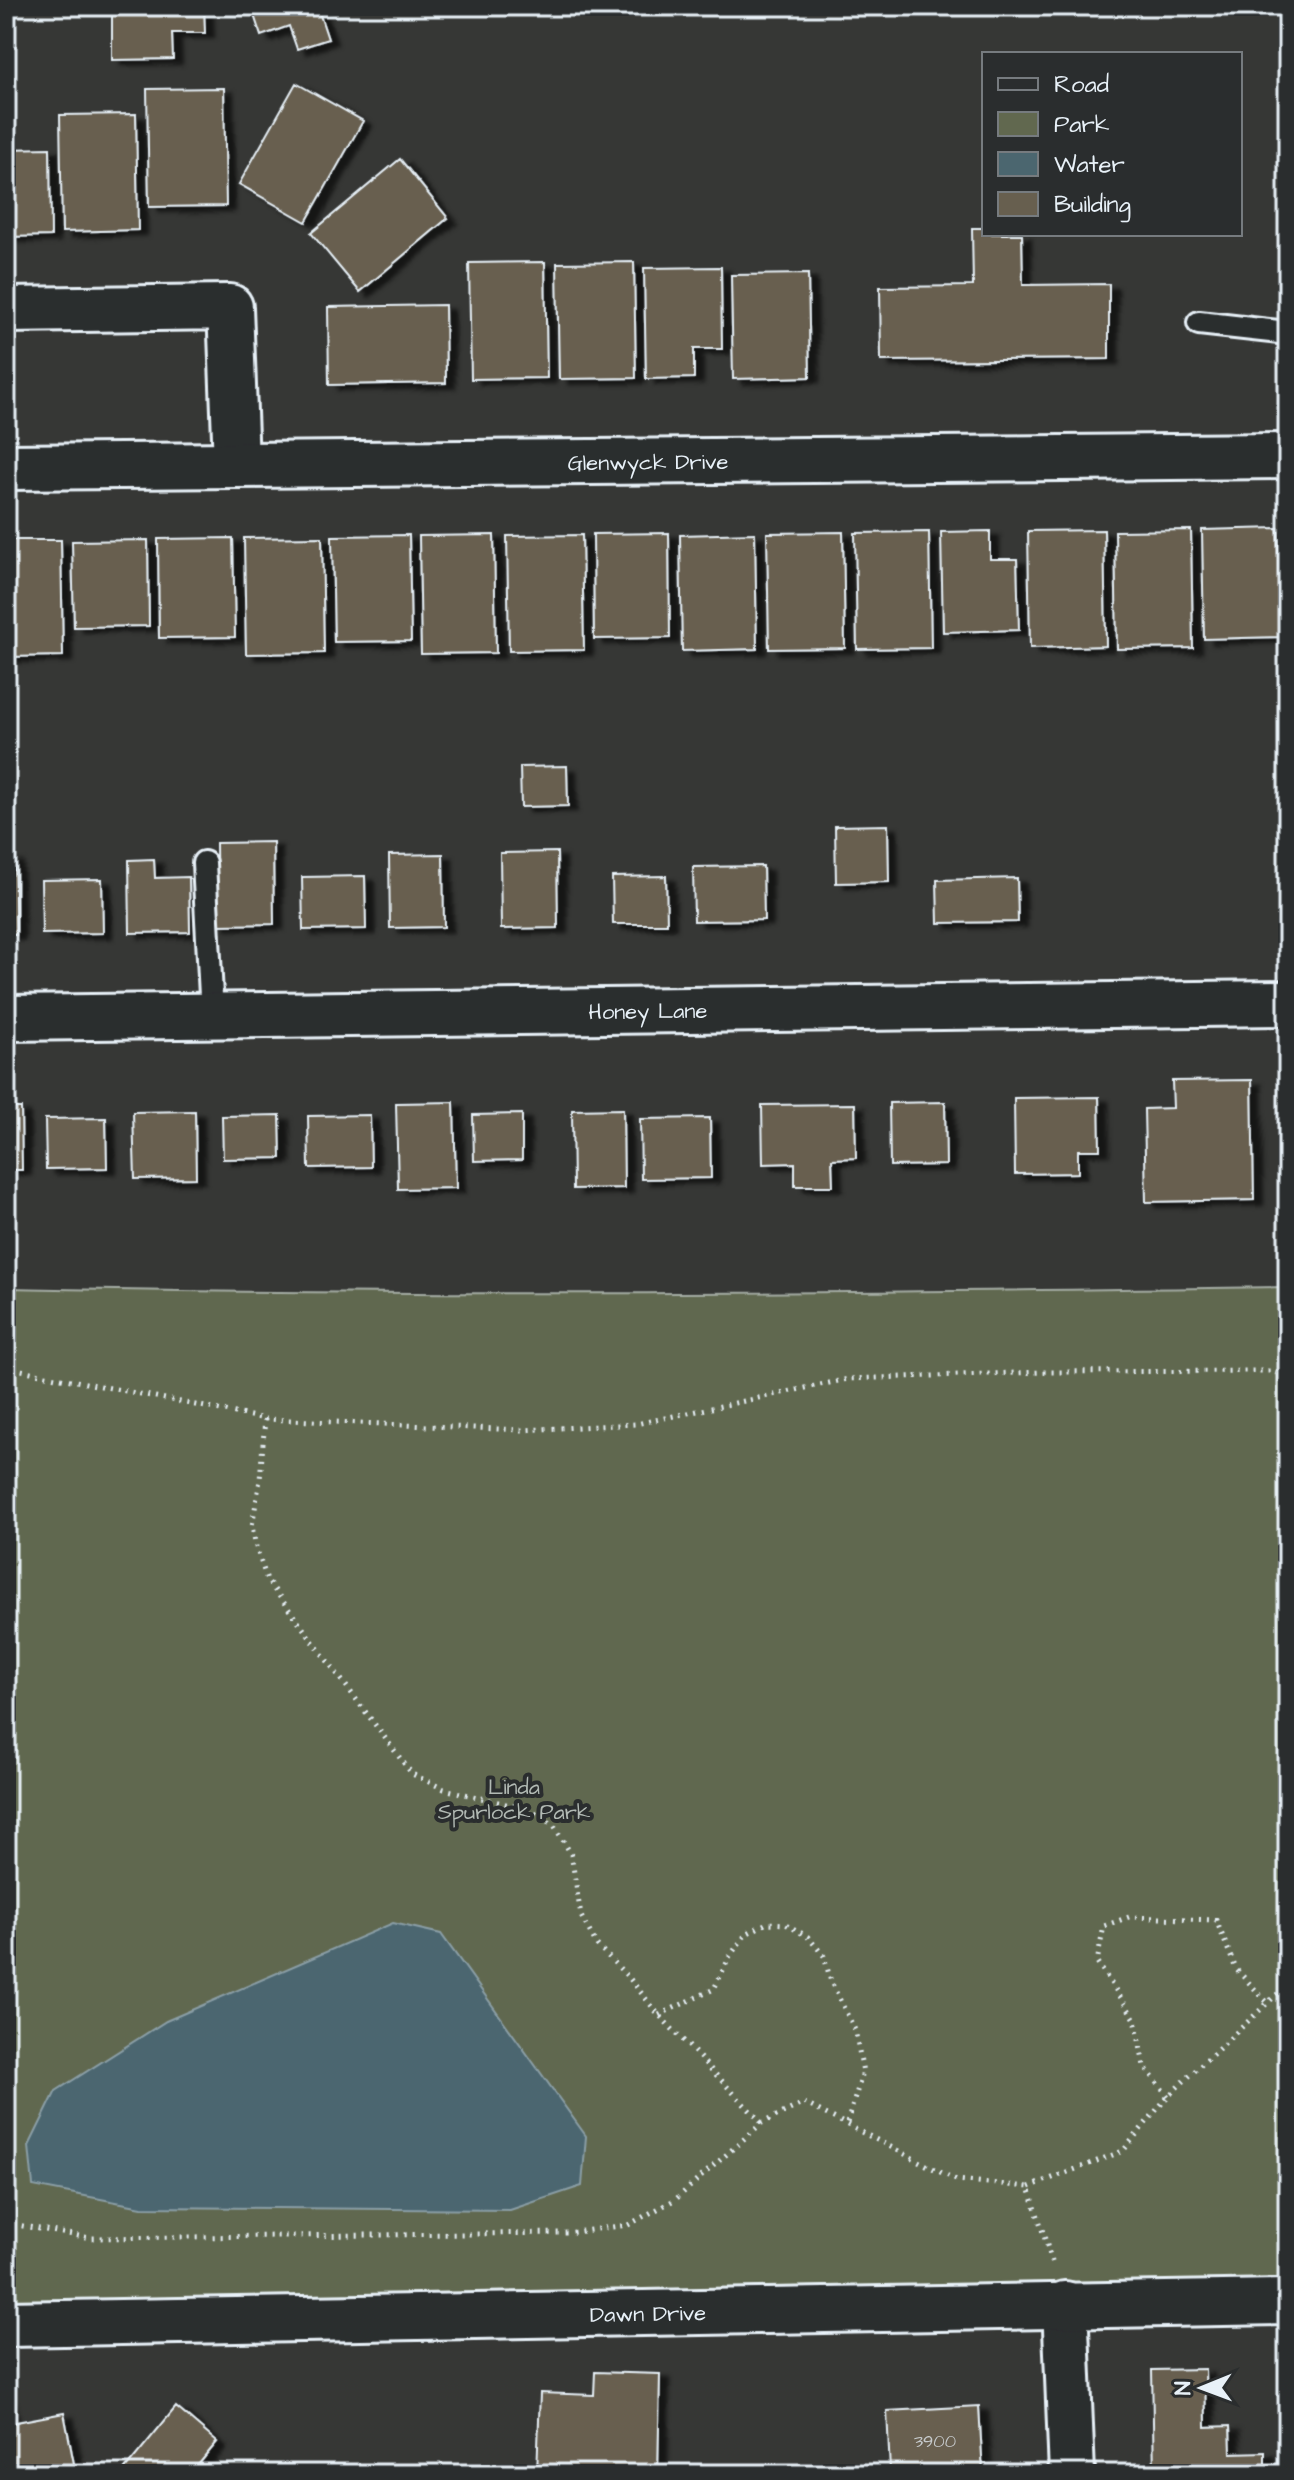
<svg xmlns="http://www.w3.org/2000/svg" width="1294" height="2480" font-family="'Architects Daughter',sans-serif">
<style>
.green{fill:#61684f;stroke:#a4aca4;stroke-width:2}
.water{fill:#4b666f;stroke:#8a9ea6;stroke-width:2}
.building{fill:#675f4f;stroke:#e8f1f8;stroke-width:2;filter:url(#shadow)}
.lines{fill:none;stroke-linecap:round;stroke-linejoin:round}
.service-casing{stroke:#e8f1f8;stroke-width:28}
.minor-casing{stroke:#e8f1f8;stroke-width:50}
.path{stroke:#e8f1f8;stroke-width:5;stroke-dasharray:2 6;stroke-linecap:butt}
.service{stroke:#2a2d2e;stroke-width:22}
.minor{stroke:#2a2d2e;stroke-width:44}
.labels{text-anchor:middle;stroke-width:8;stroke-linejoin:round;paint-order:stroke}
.number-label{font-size:18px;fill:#c8ccce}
.street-label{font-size:22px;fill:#e8f1f8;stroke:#2a2d2e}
.park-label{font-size:22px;fill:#b2bab4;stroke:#2a2d2e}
</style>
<defs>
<filter id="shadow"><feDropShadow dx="9" dy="5" stdDeviation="2" flood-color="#0009"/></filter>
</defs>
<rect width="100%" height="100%" fill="#363735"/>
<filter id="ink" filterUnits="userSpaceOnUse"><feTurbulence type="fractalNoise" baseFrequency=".0125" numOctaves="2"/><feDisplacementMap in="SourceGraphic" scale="16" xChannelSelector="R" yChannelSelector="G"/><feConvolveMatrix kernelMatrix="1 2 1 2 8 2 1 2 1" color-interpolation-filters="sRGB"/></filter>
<g filter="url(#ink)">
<path class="green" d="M1288,1287V2283L6,2315V1288C433,1297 861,1293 1288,1287Z"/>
<path class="water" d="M393,1923L441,1934L586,2136L582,2186L510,2210L142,2207L33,2186L29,2146L56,2091L166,2021Z"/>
<path class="building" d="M112,6H204L205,33H172L173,59L112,60Z
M251,6H328L318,9L328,39L297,49L289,26L261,36Z
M296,83L363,121L306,222L239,184Z
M224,88L226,206L149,207L147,89Z
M136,114L138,230L62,232L60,115Z
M50,148L51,236L6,237V149Z
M400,159L448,218L360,292L311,233Z
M972,228H984V234H1022L1023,285L1109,284V359L881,361L880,287L973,286Z
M545,262L547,378L471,379L469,263Z
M634,262L636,378L559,379L557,263Z
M721,267L722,349H694V378L646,379L644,268Z
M808,274L810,377L733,379L731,275Z
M445,305L446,383L329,385L328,307Z
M1278,528L1280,637L1204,639L1202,530Z
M1104,530L1106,646L1030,648L1028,531Z
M1191,530L1193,648L1117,649L1115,531Z
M990,531V559H1017L1019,630L943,632L941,532Z
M843,532L845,648L769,649L767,533Z
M929,532L931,648L857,649L855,533Z
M669,533L670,638L594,639L593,534Z
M755,533L757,649L682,651L680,535Z
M409,535L411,641L334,642L332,536Z
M494,535L496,653L421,654L419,536Z
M582,535L584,650L509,651L507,536Z
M322,537L324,653L246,654L244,538Z
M233,538L235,637L159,638L158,539Z
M6,540H61L63,656L6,657Z
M148,540L149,626L74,627L72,541Z
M567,766L568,806L521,807L520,767Z
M888,825L889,882L836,883L835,826Z
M273,842L274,924L217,925L216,843Z
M557,852L558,928L501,929L500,853Z
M443,854L444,927L390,928L389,855Z
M14,857L16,935H6V858Z
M154,859L155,878L189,877L190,932L130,933L129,860Z
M763,866L764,920L694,921L693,867Z
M365,876L366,929L303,930L302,877Z
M666,876L667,924H613L612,877Z
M1017,878L1018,922L938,923L937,880Z
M102,879L103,933L42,934L41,880Z
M1252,1080L1254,1200L1146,1202L1144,1109L1173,1108L1172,1081Z
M1099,1097L1100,1150H1078V1173L1015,1174L1014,1098Z
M454,1102L456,1188L398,1189L396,1103Z
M945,1102L946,1165L890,1166L889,1103Z
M855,1104L856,1158L832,1159L833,1186H795V1163L763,1164L762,1105Z
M6,1108H21L22,1170H6Z
M623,1109L624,1188L573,1189L572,1110Z
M195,1111L196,1178L135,1179L133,1112Z
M522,1114V1160L474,1161L473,1115Z
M280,1115L281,1158L223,1159L222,1116Z
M370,1115L371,1167L309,1168L308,1116Z
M106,1118L107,1168L46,1169L45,1119Z
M710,1118L711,1178L641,1179L640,1119Z
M1205,2369L1206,2427L1230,2426L1231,2453L1265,2452V2474H1154L1152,2370Z
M595,2372L660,2374L658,2474H537L540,2393L594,2395Z
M6,2398L11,2423L64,2413L76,2474H6Z
M979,2406L983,2474H860L890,2471L887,2411Z
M176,2407L217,2442L194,2470L198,2474H121Z"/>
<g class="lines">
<defs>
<path id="service" d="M1199,323L1288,333
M204,863L212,1015"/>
<g id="minor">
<path d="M6,310L230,307L236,464"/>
<path id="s1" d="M6,467L1288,456"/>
<path id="s2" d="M6,1018L1288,1003"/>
<path d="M1065,2304L1072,2474"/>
<path id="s3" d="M6,2324L1288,2302"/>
</g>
</defs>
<use href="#service" class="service-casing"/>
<use href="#minor" class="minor-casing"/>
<path class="path" d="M6,1367L265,1419L522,1430L636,1424L848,1379L1044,1372L1271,1371L1288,1376
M265,1419L260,1480L252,1526L256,1547L267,1580L412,1774L444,1789L531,1810L554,1825L571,1854L581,1916L597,1945L630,1979L659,2015L762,2123
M659,2015L714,1989L730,1956L746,1934L767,1923L786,1924L808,1937L824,1956L831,1982L855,2030L863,2072L846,2126
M1168,2096L1144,2066L1135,2019L1097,1962L1104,1926L1129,1917L1216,1920L1236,1969L1268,2003
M1029,2187L1123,2151L1168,2096L1288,1984
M6,2223L90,2238L567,2233L628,2225L676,2199L762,2123L804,2103L956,2180L1029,2187L1053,2265"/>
<use href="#service" class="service"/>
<use href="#minor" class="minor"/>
</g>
</g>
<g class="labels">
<g class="number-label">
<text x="935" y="2447">3900</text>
</g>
<g class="street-label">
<text dy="8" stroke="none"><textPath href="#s1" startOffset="642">Glenwyck Drive</textPath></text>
<text dy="8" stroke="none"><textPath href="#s2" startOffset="642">Honey Lane</textPath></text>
<text dy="8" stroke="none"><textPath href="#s3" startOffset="642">Dawn Drive</textPath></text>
</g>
<g class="park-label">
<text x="514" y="1794">Linda<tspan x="514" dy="25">Spurlock Park</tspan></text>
</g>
</g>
<rect width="1294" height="2480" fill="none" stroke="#2a2d2e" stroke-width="32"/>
<rect x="16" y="16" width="1262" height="2448" fill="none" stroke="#e8f1f8" stroke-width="3" filter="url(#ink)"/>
<rect x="982" y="52" width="260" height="184" fill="#2a2d2e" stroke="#767b7f" stroke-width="2"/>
<rect x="998" y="78" width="40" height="12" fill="#2a2d2e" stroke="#767b7f" stroke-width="2"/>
<text x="1054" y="92" font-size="24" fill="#e8f1f8">Road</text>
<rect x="998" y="112" width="40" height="24" fill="#61684f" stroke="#767b7f" stroke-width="2"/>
<text x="1054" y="132" font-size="24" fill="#e8f1f8">Park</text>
<rect x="998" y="152" width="40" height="24" fill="#4b666f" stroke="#767b7f" stroke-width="2"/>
<text x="1054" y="172" font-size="24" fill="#e8f1f8">Water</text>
<rect x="998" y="192" width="40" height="24" fill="#675f4f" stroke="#767b7f" stroke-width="2"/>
<text x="1054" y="212" font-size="24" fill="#e8f1f8">Building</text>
<g transform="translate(1202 2388) rotate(269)" stroke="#2a2d2e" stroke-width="6" paint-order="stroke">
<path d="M0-6L14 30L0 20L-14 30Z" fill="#e8f1f8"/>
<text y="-12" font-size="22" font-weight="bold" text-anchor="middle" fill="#e8f1f8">N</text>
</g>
</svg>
